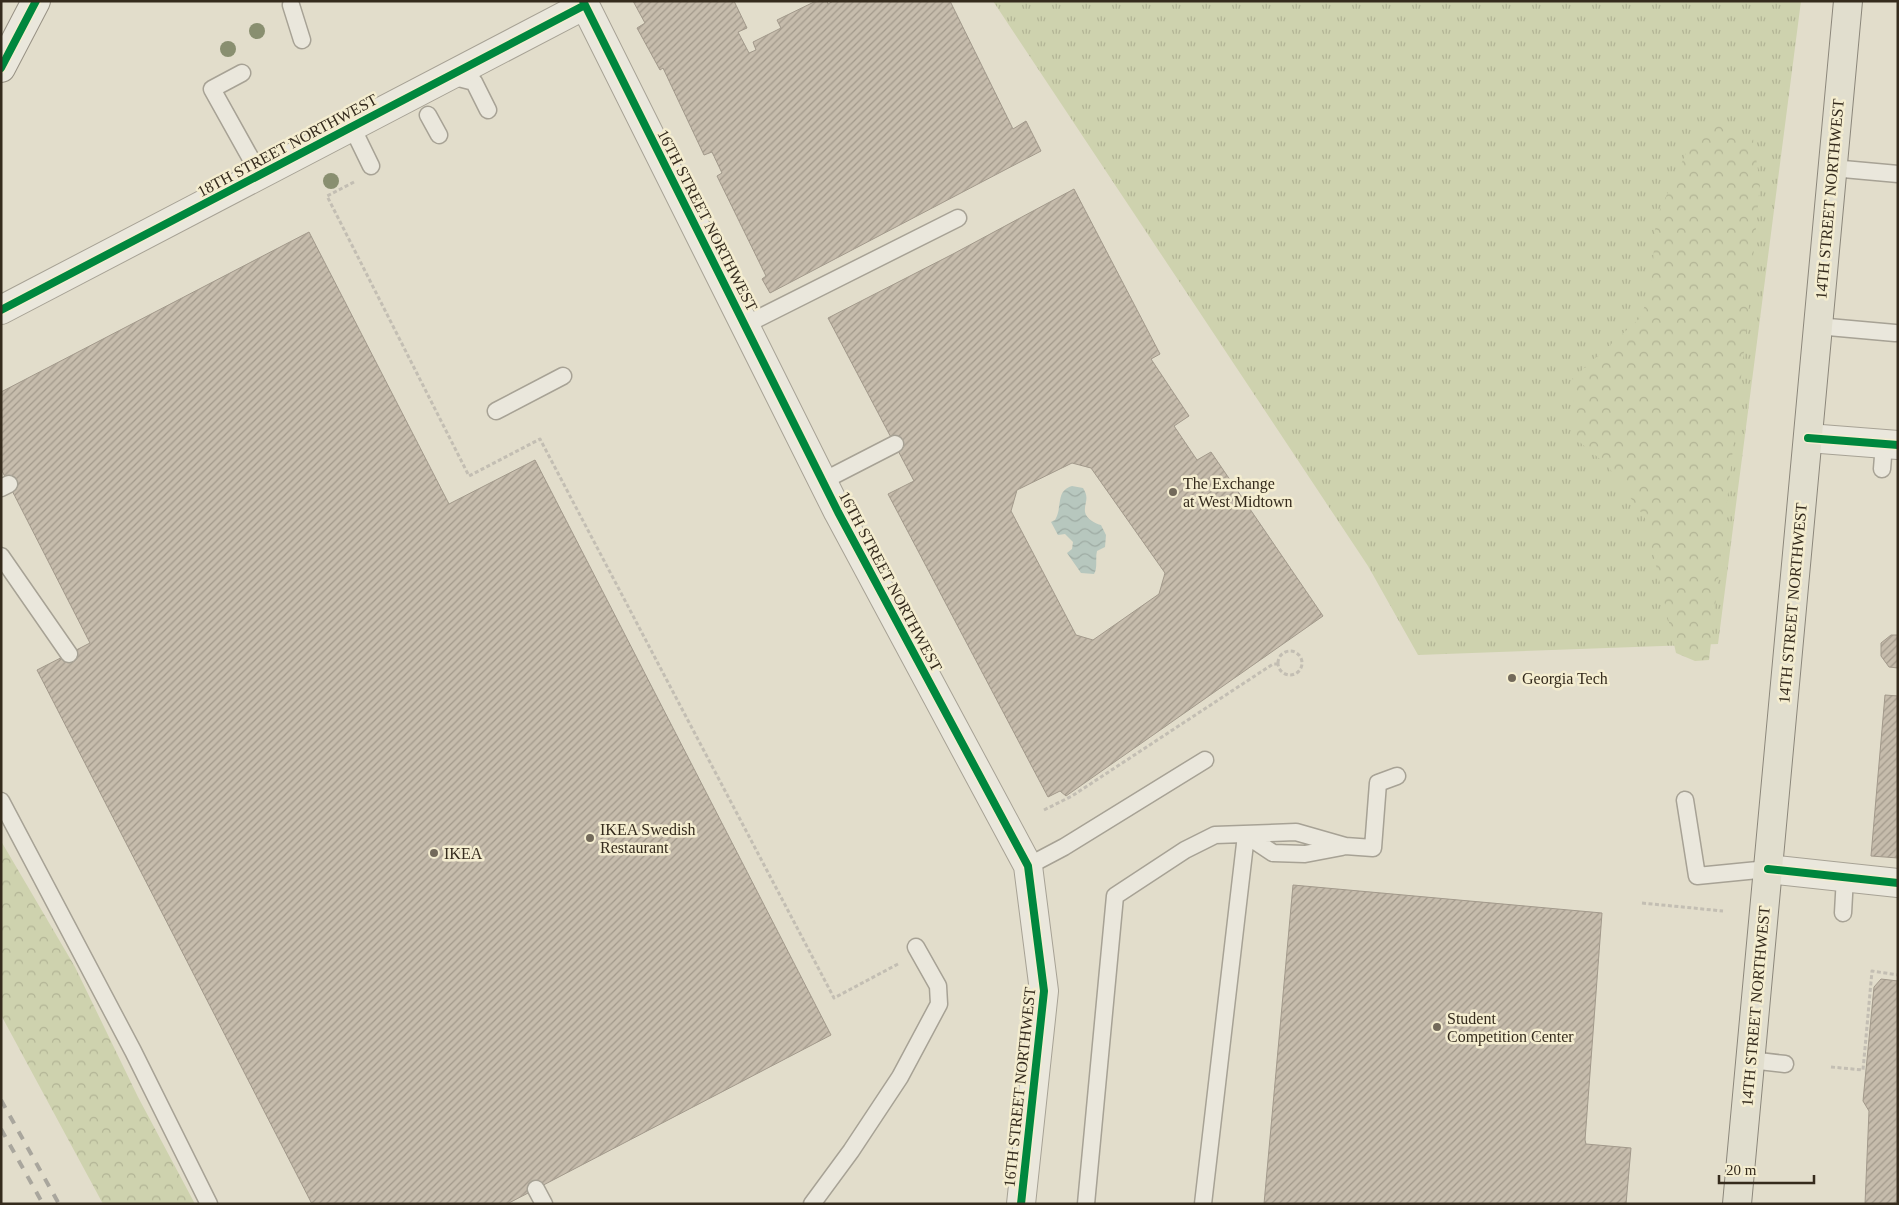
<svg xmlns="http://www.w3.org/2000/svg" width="1899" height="1205" font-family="'Times New Roman',serif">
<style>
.grass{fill:url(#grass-tufts)}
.forest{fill:url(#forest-crowns)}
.water{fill:url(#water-waves)}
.building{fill:url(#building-hatch);stroke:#a2998b;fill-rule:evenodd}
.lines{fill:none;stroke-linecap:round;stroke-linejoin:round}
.service-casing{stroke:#a7a295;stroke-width:19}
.minor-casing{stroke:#a7a295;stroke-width:30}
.tertiary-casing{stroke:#a7a295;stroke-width:30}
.secondary-casing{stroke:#979184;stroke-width:30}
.primary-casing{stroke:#8c877b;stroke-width:30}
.path{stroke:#c3beb3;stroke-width:3;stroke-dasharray:4 2.5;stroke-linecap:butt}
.service{stroke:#eae7dc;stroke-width:16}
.minor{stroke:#eae7dc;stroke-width:28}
.tertiary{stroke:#eae7dc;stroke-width:28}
.secondary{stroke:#eae7dc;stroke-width:28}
.primary{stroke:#e1dece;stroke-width:28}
.rail{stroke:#a9a69d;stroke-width:4;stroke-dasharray:9 9;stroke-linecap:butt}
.cycleway-casing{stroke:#f4edd0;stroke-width:11}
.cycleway{stroke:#00873e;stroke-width:8}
.tree{fill:#898f70}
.poi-dot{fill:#72695a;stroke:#f4edd0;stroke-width:2}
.labels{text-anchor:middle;stroke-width:5;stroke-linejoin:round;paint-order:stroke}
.street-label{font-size:16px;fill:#352b1d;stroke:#f4edd0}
.poi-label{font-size:16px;fill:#352b1d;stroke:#f4edd0;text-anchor:start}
</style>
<defs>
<pattern id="grass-tufts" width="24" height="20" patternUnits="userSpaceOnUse" patternTransform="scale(1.25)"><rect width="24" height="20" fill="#ced2ae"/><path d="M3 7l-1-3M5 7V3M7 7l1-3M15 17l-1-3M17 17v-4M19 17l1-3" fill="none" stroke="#b2b495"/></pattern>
<pattern id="forest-crowns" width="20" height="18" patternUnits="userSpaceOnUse" patternTransform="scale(1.25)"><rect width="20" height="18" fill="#ced2ae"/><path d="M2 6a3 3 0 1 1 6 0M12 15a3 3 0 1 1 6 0" fill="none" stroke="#b2b495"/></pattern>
<pattern id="water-waves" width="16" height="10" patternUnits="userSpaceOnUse" patternTransform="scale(1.25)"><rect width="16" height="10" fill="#b7c7be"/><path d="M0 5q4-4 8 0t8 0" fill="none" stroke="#9eaba3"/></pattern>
<pattern id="building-hatch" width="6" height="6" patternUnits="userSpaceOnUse" patternTransform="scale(1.25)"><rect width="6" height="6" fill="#c6bcac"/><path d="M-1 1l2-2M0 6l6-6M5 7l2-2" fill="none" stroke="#a2998b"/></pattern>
</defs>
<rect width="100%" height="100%" fill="#e2ddcb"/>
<path class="grass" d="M993,1H1801L1718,644L1418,655L1368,566Z"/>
<path class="forest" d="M1719,122L1753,139L1760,183L1748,316L1709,660L1695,661L1676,653L1645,518L1607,465L1576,439L1572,379L1639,319L1651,292L1656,218L1688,149Z
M1,841L75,967L138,1097L195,1204H103L1,1015Z"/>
<path class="water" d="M1072,486L1083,488C1090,499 1084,502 1085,512C1086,519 1096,524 1101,525L1106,535L1105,547L1097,551C1095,559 1098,567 1094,574L1081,573L1067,553L1072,549L1073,542L1065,534L1058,535L1051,522L1055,520C1063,507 1055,491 1072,486Z"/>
<path class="building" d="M633,1H734L747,28L738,32L749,53L756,50L753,42L781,28L777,20L816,1H827L828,4L833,1H950L1013,129L1026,121L1041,151L770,293L762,279L766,276L717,176L722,173L712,152L704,155L663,68L660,70L637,28L645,23Z
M1074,189L1160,354L1151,359L1189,416L1174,426L1197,460L1211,452L1323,616L1066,796L1060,791L1048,797L888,494L914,481L828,318L953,254ZM1072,463L1091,468L1165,573L1159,594L1093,640L1076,635L1011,511L1017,490Z
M309,232L449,504L535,460L831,1035L507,1204H312L37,670L90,643L1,469V392Z
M1891,635H1898V668L1889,667L1881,656V643Z
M1885,695L1898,696V858L1871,856Z
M1293,885L1602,913L1585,1140L1586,1144L1631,1148L1626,1204H1264Z
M1881,979L1898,981V1204H1865L1869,1111L1863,1101L1874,987Z"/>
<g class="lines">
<defs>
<path id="service" d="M291,5L302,40
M242,73L212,89L260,175
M451,76L474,82L488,110
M428,115L439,135
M352,127L371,166
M1832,168L1898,174
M745,325L958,218
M1817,326L1895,333
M496,411L563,376
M1882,469L1884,444
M823,481L895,444
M1,488L9,484
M1,556L69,654
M1685,800L1697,876L1768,869
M1,801L133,1051L209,1204
M1246,835L1273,853L1305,854L1342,847
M1028,866L1064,847L1205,760
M1843,913L1845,877
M1750,1060L1785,1064
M536,1189L544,1204
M812,1204L851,1151L900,1077L939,1004L938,986L916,947
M1086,1204L1115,896L1185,850L1215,835L1296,832L1345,846L1373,848L1378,783L1397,776
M1203,1204L1246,835"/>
<path id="minor" d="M1,310L585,5
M1808,438L1898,445
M1768,869L1898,883"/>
<path id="tertiary" d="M583,1L838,512L1028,866L1044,991L1021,1204"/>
<path id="secondary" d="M1,68L36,1"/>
<path id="primary" d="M1737,1204L1848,1"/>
</defs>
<use href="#service" class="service-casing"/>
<use href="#minor" class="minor-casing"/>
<use href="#tertiary" class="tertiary-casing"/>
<use href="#secondary" class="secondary-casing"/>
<use href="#primary" class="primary-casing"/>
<path class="path" d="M354,182L327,196L469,476L540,439L834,998L898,964
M1278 663a12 12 0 1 1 24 0a12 12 0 1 1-24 0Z
M1044,810L1072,796L1273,664H1277
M1642,903L1723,911
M1831,1067L1863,1070L1872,971L1898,975"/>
<use href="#service" class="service"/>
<use href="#minor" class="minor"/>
<use href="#tertiary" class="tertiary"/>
<use href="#secondary" class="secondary"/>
<use href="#primary" class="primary"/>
<path class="rail" d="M1,1100L59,1204
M1,1129L43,1204"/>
<defs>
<path id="cycleway" d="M583,1L838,512L1028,866L1044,991L1021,1204
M1,68L36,1
M1,310L585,5
M1808,438L1898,445
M1768,869L1898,883"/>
</defs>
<use href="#cycleway" class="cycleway-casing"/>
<use href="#cycleway" class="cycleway"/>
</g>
<g class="tree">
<circle cx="257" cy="31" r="8"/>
<circle cx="228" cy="49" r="8"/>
<circle cx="331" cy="181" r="8"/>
</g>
<g class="poi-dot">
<circle cx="1173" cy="492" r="5"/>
<circle cx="1512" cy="678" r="5"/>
<circle cx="590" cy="838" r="5"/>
<circle cx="434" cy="853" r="5"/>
<circle cx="1437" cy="1027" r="5"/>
</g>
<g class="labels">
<g class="street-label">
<text transform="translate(287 145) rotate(-28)" y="6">18TH STREET NORTHWEST</text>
<text transform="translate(1829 199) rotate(-85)" y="6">14TH STREET NORTHWEST</text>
<text transform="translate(708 220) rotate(63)" y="6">16TH STREET NORTHWEST</text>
<text transform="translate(891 581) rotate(62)" y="6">16TH STREET NORTHWEST</text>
<text transform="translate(1792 603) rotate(-85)" y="6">14TH STREET NORTHWEST</text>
<text transform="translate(1755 1006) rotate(-85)" y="6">14TH STREET NORTHWEST</text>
<text transform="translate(1019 1087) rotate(-84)" y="6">16TH STREET NORTHWEST</text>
</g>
<g class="poi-label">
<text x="1183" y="489">The Exchange<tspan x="1183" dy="18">at West Midtown</tspan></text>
<text x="1522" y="684">Georgia Tech</text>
<text x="600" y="835">IKEA Swedish<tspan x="600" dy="18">Restaurant</tspan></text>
<text x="444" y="859">IKEA</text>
<text x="1447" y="1024">Student<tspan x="1447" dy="18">Competition Center</tspan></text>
</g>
</g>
<rect width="1899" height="1205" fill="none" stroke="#352b1d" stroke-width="5"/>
<path d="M1719 1175v8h95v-8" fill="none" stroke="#352b1d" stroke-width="2.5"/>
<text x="1726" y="1175" font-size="15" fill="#352b1d" stroke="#f4edd0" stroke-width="4" paint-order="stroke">20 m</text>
</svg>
